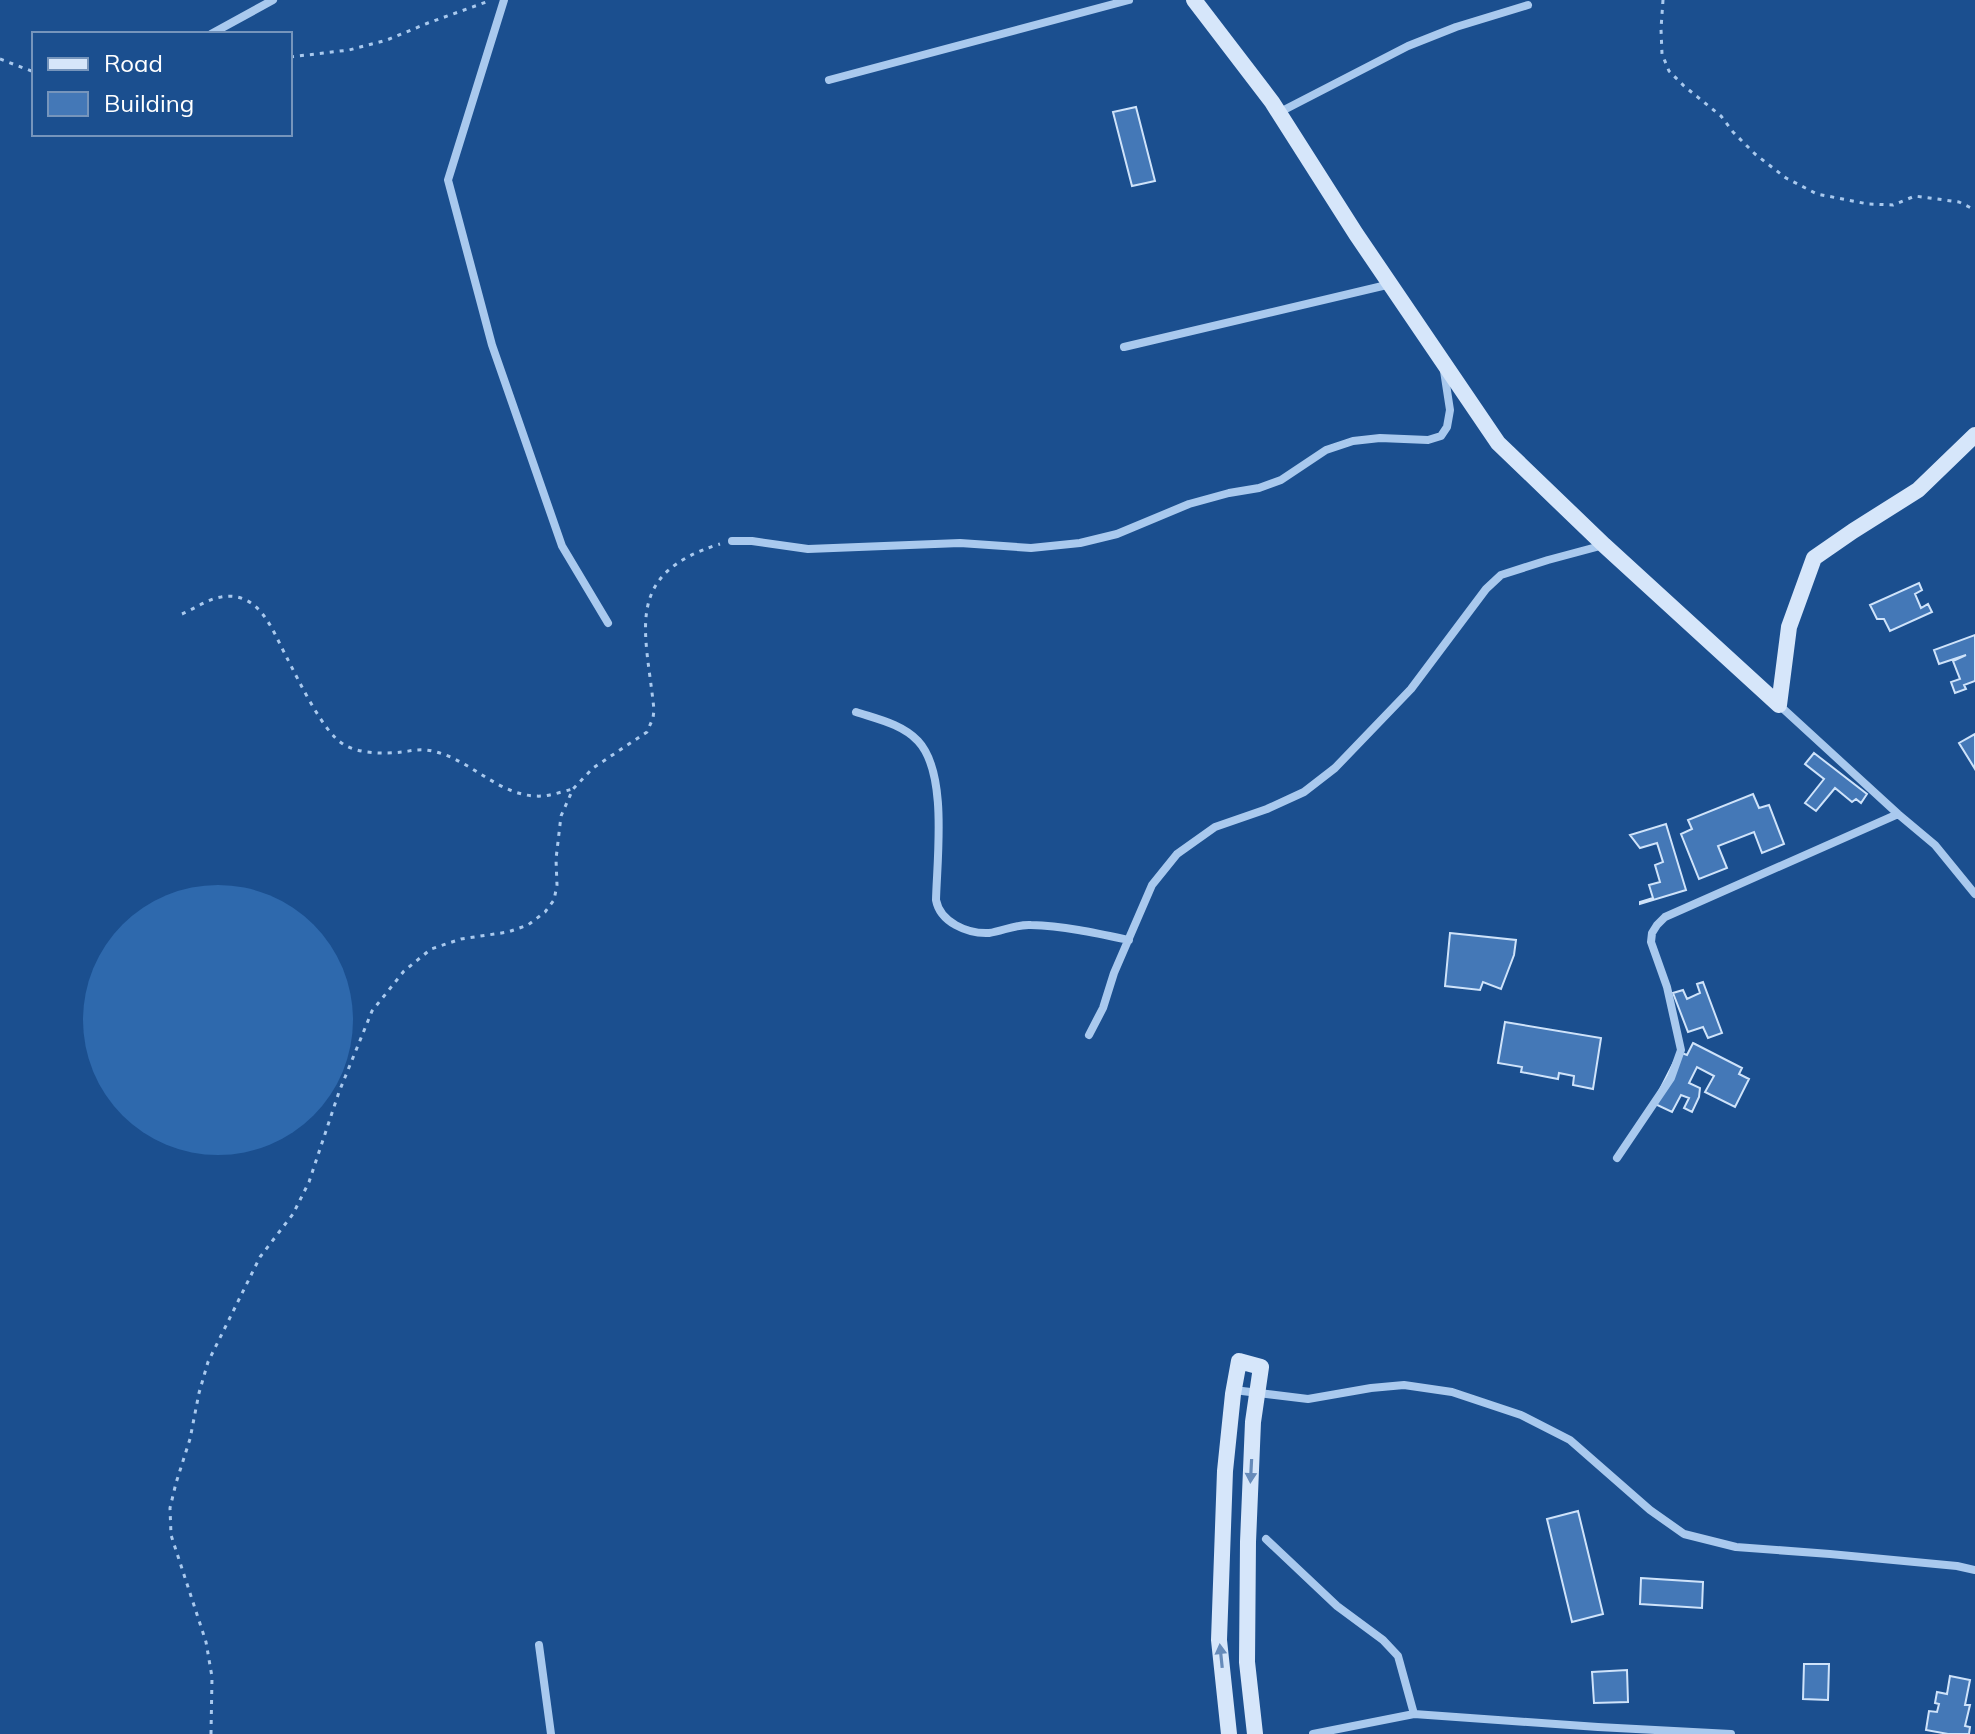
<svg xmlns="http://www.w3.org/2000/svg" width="1975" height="1734" font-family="Mulish,sans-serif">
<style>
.green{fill:#2e69ad}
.building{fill:#4478b7;stroke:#cfe3fa;stroke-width:2}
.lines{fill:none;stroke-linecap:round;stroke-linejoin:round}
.path{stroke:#a9c9ee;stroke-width:3;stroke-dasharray:4 6;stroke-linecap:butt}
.street{stroke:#a9c9ee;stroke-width:8}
.secondary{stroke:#d6e6fa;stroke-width:16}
.oneway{fill:#668bba}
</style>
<rect width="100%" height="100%" fill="#1b4f8f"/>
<path class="green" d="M83 1020a135 135 0 1 1 270 0a135 135 0 1 1-270 0Z"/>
<path class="building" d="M1136,107L1155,181L1132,186L1113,112Z
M1919,583L1922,590L1915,594L1921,608L1928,604L1932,612L1890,631L1884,619H1877L1870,605Z
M1975,635V681L1964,685L1966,689L1955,693L1951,682L1960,679L1953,661L1966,655L1939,664L1934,650Z
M1975,734V769L1959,743Z
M1814,753L1867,794L1861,803L1856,799L1852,802L1835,788L1816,811L1805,803L1824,779L1805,764Z
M1753,794L1759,808L1769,805L1784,844L1762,853L1754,832L1718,846L1727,868L1699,879L1681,834L1692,829L1688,820Z
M1666,824L1686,890L1640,904V902L1653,898L1649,885L1660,882L1655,865L1663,862L1657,843L1640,848L1630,835Z
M1450,933L1516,940L1514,955L1501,989L1483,982L1480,990L1445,986Z
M1703,982L1722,1033L1708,1038L1703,1027L1688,1032L1673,993L1683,990L1687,999L1700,993L1697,984Z
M1505,1022L1601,1038L1593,1089L1573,1085L1574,1076L1559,1073L1558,1079L1521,1072L1522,1067L1498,1063Z
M1693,1043L1742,1068L1739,1074L1749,1079L1735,1107L1705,1092L1714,1076L1697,1067L1689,1083L1700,1088L1699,1097L1692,1112L1684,1108L1689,1098L1681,1095L1672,1112L1653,1103L1679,1052L1687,1055Z
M1578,1511L1603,1614L1572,1622L1547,1519Z
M1641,1578L1703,1582L1702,1608L1640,1604Z
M1804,1664H1829L1828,1700L1803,1699Z
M1627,1670L1628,1702L1594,1703L1592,1672Z
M1950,1676L1970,1680L1965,1705H1970L1965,1726L1970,1727L1969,1734H1948L1926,1730L1929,1711L1937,1712L1939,1704L1935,1703L1937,1692L1947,1694Z"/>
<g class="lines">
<path class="path" d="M1663,0L1661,29L1662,54L1669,71L1684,86L1721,116L1733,132L1755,154L1786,178L1817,194L1868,204L1893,205L1915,196L1959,202L1975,210
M290,57L349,50L387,40L428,23L489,1
M0,59L34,72
M182,614C194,609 208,599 221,597C260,590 273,632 287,658C298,679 323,732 343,744C358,754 384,754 402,752C410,751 418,749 426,750C469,755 498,799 543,796C553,795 564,791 573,789
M211,1734L212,1677L206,1642L171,1535L170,1508L176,1483L190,1439L199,1393L208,1362L260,1257L293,1214L309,1182L339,1092L372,1011L404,971L431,949L461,939L508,932L528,925L545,912L554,900L557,885L556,859L561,816L573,789L593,768L647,732L653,718L654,710C646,630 622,574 720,544"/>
<path class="street" d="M504,0L448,180L492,345L562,546L608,623
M211,34L273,0
M829,80L1129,0
M1278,113L1408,46L1456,27L1528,5
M1124,347L1391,284
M732,541H752L808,549L960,543L1031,548L1080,543L1117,534L1189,504L1229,493L1259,488L1281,480L1326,450L1353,441L1380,438L1428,440L1441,436L1447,427L1450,410L1444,371
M1779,705L1898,814L1935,845L1975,894
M856,712C877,719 902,724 918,741C948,773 937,858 936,900C940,922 967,934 989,933C1003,931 1016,924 1031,925C1064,926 1096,933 1129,940
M1089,1035L1103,1008L1114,973L1152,885L1177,854L1215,827L1267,809L1304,792L1335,768L1411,689L1486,589L1501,575L1548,560L1604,545
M1617,1158L1671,1078L1681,1050L1667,987L1651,942L1652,933L1657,925L1665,917L1898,814
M1234,1390L1308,1399L1371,1388L1404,1385L1452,1392L1521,1415L1570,1440L1650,1510L1684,1534L1736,1547L1830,1554L1957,1566L1975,1570
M1266,1539L1337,1606L1383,1640L1398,1656L1414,1714
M539,1645L551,1734
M1313,1734L1414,1714L1598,1727L1731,1734"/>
<path class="secondary" d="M1194,0L1272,102L1356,234L1498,443L1604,545L1779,705
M1779,705L1789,627L1814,558L1853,531L1918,490L1975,435
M1229,1734L1219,1640L1225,1471L1233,1394L1239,1361L1261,1367L1253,1422L1248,1542L1247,1662L1255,1734"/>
</g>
<defs><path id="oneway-solid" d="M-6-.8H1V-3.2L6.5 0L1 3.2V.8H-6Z" transform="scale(2)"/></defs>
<g class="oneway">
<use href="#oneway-solid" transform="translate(1251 1471) rotate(93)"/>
<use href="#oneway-solid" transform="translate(1221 1656) rotate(-96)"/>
</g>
<rect x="32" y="32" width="260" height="104" fill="#1b4f8f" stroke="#7695bc" stroke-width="2"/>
<rect x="48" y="58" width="40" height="12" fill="#d6e6fa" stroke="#7695bc" stroke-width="2"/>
<text x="104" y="72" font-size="24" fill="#ffffff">Road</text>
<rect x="48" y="92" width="40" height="24" fill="#4478b7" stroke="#7695bc" stroke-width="2"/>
<text x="104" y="112" font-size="24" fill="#ffffff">Building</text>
</svg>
